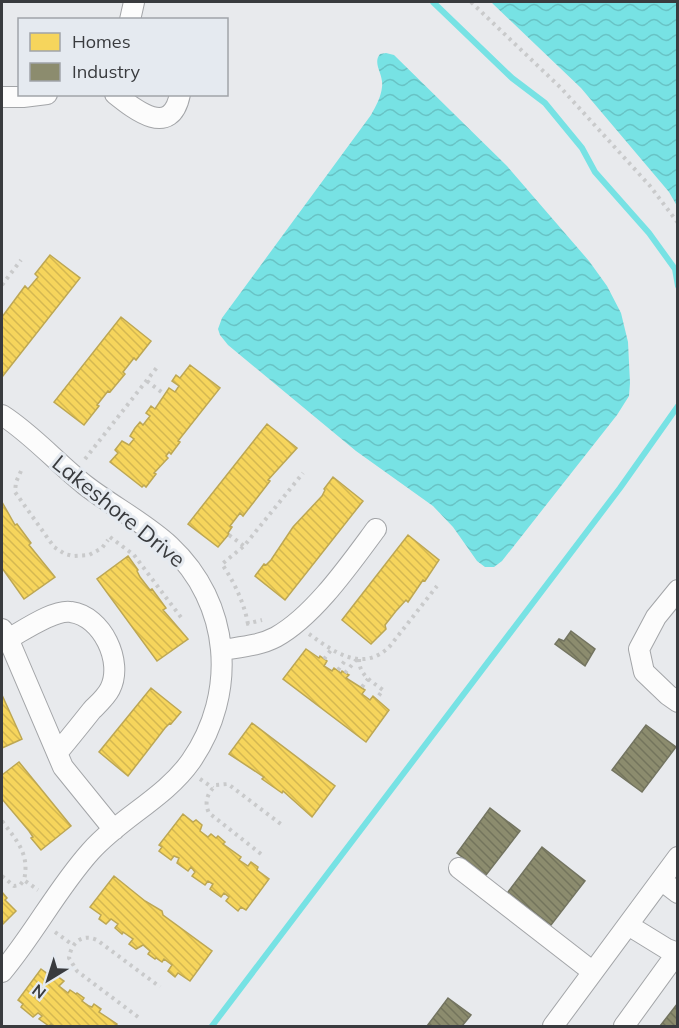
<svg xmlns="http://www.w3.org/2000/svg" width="679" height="1028" font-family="Mulish,sans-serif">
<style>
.water{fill:url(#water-waves)}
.homes{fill:url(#homes-back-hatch);stroke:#bda753;stroke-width:1.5}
.industry{fill:url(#industry-back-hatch);stroke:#737460;stroke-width:1.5}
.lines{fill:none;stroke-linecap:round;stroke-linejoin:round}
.stream{stroke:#77e2e4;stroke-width:6}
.minor-casing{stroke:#a3a5a8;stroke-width:22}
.path{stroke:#c9cacb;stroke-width:4;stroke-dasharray:3 4.5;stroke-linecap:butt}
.minor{stroke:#fcfcfc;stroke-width:20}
.labels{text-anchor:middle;stroke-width:6;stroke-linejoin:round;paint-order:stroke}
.street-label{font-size:22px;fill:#393b3e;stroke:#e5eaf0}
</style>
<defs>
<pattern id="water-waves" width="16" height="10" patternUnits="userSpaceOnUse" patternTransform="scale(1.5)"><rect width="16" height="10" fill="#77e2e4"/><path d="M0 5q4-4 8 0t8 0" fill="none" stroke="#68c3c5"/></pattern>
<pattern id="homes-back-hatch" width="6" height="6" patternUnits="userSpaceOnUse" patternTransform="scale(1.5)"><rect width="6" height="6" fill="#f6d55c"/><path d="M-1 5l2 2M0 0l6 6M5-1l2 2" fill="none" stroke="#d4b851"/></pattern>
<pattern id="industry-back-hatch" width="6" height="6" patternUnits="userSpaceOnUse" patternTransform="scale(1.5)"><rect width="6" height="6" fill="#8c8c6e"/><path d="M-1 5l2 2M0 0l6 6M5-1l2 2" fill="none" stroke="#73745c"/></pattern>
</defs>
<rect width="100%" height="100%" fill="#e8eaed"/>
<path class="water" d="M491,2H677V206L669,192L581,88Z
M386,53L394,55L507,166L589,261L607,286L621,313L628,342L630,383L629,396L617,415L502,561L494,567H485L477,561L453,527L433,506L356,451L228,345L220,335L218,329L222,318L371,115C376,106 381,97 382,87C384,74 372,64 380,54Z"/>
<path class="homes" d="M50,255L80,278L2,377V317L25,286L28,289L38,277L35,274Z
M121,317L151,341L136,360L134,358L123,372L125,374L110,392L108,391L97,405L99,406L84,425L54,402Z
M190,365L220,388L178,441L180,442L171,454L169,452L166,456L168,458L154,473L156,474L146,487L144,485L142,487L110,462L118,453L115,450L122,441L129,445L134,439L130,436L135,428L140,422L143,425L150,416L146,413L151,406L155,409L169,388L175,392L179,386L172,381L176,375L180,378Z
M267,424L297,448L268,480L270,481L243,516L240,513L230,526L232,527L228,533L229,534L218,547L188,524Z
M333,477L363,501L285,600L255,576L264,564L266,565L271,560L293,527L322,496L325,490L324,489Z
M2,502L15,525L17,524L31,543L29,545L55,577L24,599L2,568Z
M408,535L439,560L425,581L423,580L408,602L406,600L396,611L385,625L386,629L371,644L342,620Z
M128,556L138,570L137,571L140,577L150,590L152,589L166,608L163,610L188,639L157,661L97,579Z
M306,649L319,658L320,656L327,661L324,666L332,671L334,668L341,673L342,671L349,675L346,678L365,690L362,694L370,700L373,696L389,710L366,742L283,679Z
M151,688L181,712L171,724L170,723L165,728L128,776L99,752Z
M2,695L22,739L2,748Z
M252,723L335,786L312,817L283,791L282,793L262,779L264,777L229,754Z
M19,762L71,826L41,850L31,838L33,837L29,831L2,799V775Z
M183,814L193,822L196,820L202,825L200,831L208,837L211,834L216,838L218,836L225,842L223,844L241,857L239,860L248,866L251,862L258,867L257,870L269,879L246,910L241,907L238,911L226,901L229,897L224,893L221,897L210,889L213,884L208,881L205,885L192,876L195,872L191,867L188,871L177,863L179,858L174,856L171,860L159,851L162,847L159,845Z
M114,876L145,901L162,911L163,915L212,951L190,981L178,973L175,977L168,971L172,965L164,959L162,962L156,958L155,959L148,954L150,951L143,945L136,949L129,944L133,939L123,932L122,934L115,928L118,924L111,919L106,924L99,919L101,915L90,907Z
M2,892L7,898L5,900L16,911L2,925Z
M41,969L55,979L57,976L64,981L59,986L68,993L70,990L76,994L77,993L84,998L82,1001L89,1006L92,1007L94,1004L101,1009L99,1012L117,1024L115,1026H54L51,1024L49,1026L39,1019L42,1016L38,1013L33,1017L21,1007L23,1004L18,1000Z"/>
<path class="industry" d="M571,631L595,649L585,666L555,644L559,639L564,641Z
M646,725L676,747L642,792L612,770Z
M490,808L520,831L486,875L457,853Z
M542,847L585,881L551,925L508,892Z
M448,998L471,1015L462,1026H427Z
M678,1003V1026H660Z"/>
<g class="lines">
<path class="stream" d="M433,2L512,78L545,103L582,148L595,172L649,233L675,269L678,286
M212,1026L620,488L678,406"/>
<defs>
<path id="minor" d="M130,20L134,2
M115,94C135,110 171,139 180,94
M2,97H23L47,94
M2,415C32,434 57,463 85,485C112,506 144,522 170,546C231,603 238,693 191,761C165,798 120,818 90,852C57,889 34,934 2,972
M678,590L656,617L639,649L644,672L668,695L678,702
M2,629L7,636L63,767L114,830
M8,639C23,631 54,609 71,612C102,616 124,662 110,689C106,697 98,704 92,710C80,725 69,739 57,753
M222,650C240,647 259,646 276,637C314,616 350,564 376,529
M459,868L593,972
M661,880L678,893
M628,925L667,949L678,953
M553,1026L678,857
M624,1026L677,953"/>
</defs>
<use href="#minor" class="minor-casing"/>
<path class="path" d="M471,2L561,88L650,186L678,223
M2,285L21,260
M147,381L164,394
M85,459L158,366
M21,471L16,482L15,492L54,547L65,554L73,556L89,555L102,548L108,540
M229,535L244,546
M110,537L134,555L183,620
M246,624L262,620
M248,624C244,602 234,582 222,564L244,546L303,473
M309,634C333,651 362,674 390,646L437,586
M324,659L331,650
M359,659C359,675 371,681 383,690L377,698
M338,670L347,658
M345,673L356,660
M362,687L368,679
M200,779L213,788
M2,821C17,841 30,854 24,880L38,890
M261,854L209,813C204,803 207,793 216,785L228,784L282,825
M2,876L14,886L20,885L24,880
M55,932L73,945
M138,1017L77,971L69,958C71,943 82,933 97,940L160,987"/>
<use href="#minor" class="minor"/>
</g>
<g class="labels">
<g class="street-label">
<text transform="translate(119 511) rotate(39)" y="8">Lakeshore Drive</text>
</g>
</g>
<rect width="679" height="1028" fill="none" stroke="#393b3e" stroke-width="6"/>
<rect x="18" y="18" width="210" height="78" fill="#e5eaf0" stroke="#a0a4a9" stroke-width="1.5"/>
<rect x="30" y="33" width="30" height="18" fill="#f6d55c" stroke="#a0a4a9" stroke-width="1.5"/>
<text x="72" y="48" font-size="18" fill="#393b3e">Homes</text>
<rect x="30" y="63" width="30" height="18" fill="#8c8c6e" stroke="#a0a4a9" stroke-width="1.5"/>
<text x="72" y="78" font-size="18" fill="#393b3e">Industry</text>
<g transform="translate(48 980) rotate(218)" stroke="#e5eaf0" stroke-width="4.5" paint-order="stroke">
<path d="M0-4.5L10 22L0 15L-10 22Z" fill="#393b3e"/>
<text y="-9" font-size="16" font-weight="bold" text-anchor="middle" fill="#393b3e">N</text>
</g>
</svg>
